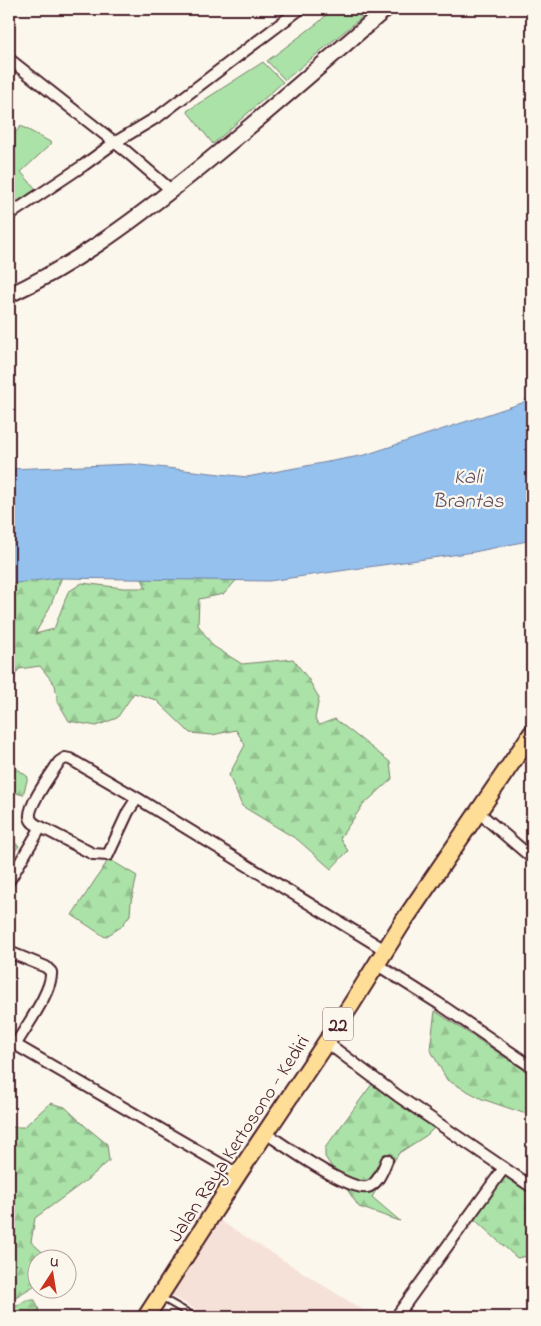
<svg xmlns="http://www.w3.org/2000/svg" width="541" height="1326" font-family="'Indie Flower',sans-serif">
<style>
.built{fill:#f6e1d8}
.grass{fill:#aae2a7;stroke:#7a8069}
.forest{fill:url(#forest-firs);stroke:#7a8069}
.water{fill:#94c1ee;stroke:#7680a0}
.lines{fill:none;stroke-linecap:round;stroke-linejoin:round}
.service-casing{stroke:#4a1f2b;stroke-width:9}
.minor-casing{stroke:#4a1f2b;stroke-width:14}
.secondary-casing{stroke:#4a1f2b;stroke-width:18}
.trunk-casing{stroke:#4a1f2b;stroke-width:20}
.service{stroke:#fbf7ec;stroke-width:5}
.minor{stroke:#fbf7ec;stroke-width:10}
.secondary{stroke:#fbf7ec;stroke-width:14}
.trunk{stroke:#fedd96;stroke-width:16}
.labels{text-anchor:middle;stroke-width:4.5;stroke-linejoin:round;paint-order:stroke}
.shield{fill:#fbf7ec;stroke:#7f6065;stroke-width:1}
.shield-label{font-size:19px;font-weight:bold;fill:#4a1f2b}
.street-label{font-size:20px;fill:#4a1f2b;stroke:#fbf7ec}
.water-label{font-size:21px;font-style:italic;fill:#605066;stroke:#fbf7ec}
</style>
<defs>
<pattern id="forest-firs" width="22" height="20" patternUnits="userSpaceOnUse" patternTransform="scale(1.25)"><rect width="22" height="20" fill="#aae2a7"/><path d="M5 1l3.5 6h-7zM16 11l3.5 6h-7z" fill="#94c190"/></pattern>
</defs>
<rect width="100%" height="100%" fill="#fbf7ec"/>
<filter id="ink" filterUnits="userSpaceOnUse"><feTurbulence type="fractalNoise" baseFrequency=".02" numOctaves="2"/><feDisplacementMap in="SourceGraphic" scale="10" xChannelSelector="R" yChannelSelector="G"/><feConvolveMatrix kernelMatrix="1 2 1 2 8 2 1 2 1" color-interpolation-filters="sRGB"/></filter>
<g filter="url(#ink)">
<path class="built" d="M219,1220L374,1317H208L169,1294Z"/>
<path class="grass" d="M332,9H372L285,80L267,61L319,22Z
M263,62L283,82L213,144L187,111Z
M21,126L52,143L21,172L36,189L9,207V140Z"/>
<path class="forest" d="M135,563L241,575L224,594L199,599L198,625L213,646L242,664L293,659L309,680L319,698L315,719L319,725L335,719L390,762L392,779L363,805L340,838L348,851L331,869L298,840L242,806L229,775L245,745L236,730L212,735L190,733L156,700L134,693L117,718L96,726L69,721L58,702L55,685L40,666L19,669L9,684V619H10L15,597L9,594V569L67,564L50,607L35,634L54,629L68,592L82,583L123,588H146Z
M9,762L28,777L23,795L9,791Z
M9,839L19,846L10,857H9Z
M109,859L137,876L131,902L130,915L121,927L105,937L72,915Z
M435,1011L532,1075V1116L482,1099L447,1080L430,1049Z
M372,1084L434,1128L427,1135L399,1153L372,1197L400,1221L359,1207L325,1157V1148Z
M50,1103L65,1107L85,1126L107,1144L109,1161L88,1179L35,1218L31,1242L49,1258H38L37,1284L9,1301V1127H24Z
M505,1177L532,1195V1255L517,1258L474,1219Z
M26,1300H35L39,1310L36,1317H9V1311Z"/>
<path class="water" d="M532,395V540L474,552L269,581L57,578L9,584V469L131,464L247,477L365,455L522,403Z"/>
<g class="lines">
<defs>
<path id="service" d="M162,1298L195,1317"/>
<path id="minor" d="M9,59L127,152L171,190
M9,215L84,165L114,143L159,116L300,9
M477,811L532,858
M41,827C36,825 31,823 30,817C28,805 52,773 59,762L65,758L70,759L137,798
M9,881L41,827L93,854L108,855L128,812L137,798L385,950
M9,952L46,967L51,972C53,990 25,1028 16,1044
M376,964L438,1003L532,1067
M9,1041L238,1174
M326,1042L398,1096L532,1187
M266,1133C283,1145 349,1191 367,1187C378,1185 383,1169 387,1160
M396,1317L504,1168"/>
<path id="secondary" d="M9,295C72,266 129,224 183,181C253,126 319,67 386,9"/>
<path id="trunk" d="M146,1317L238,1174L351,1005L403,922L532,733"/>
</defs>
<use href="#service" class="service-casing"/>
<use href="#minor" class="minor-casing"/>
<use href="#secondary" class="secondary-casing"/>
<use href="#trunk" class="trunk-casing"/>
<use href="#service" class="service"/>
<use href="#minor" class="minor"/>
<use href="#secondary" class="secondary"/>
<use href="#trunk" class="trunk"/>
</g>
</g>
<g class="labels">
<rect class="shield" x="323" y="1007.5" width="30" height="33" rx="4"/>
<g class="shield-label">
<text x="338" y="1031">22</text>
</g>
<g class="street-label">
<text transform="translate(238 1138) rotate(-57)" y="7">Jalan Raya Kertosono - Kediri</text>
</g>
<g class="water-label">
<text x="468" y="483">Kali<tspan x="468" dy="24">Brantas</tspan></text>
</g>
</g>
<rect width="541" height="1326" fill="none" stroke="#fbf7ec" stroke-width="30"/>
<rect x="15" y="15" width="511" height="1296" fill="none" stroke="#4a1f2b" stroke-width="2" filter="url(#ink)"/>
<g transform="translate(52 1274) rotate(12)"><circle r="24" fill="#fbf7ec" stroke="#b4a19f"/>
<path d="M0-4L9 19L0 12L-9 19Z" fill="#c8321e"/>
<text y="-8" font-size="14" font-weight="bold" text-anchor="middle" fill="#4a1f2b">U</text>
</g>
</svg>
